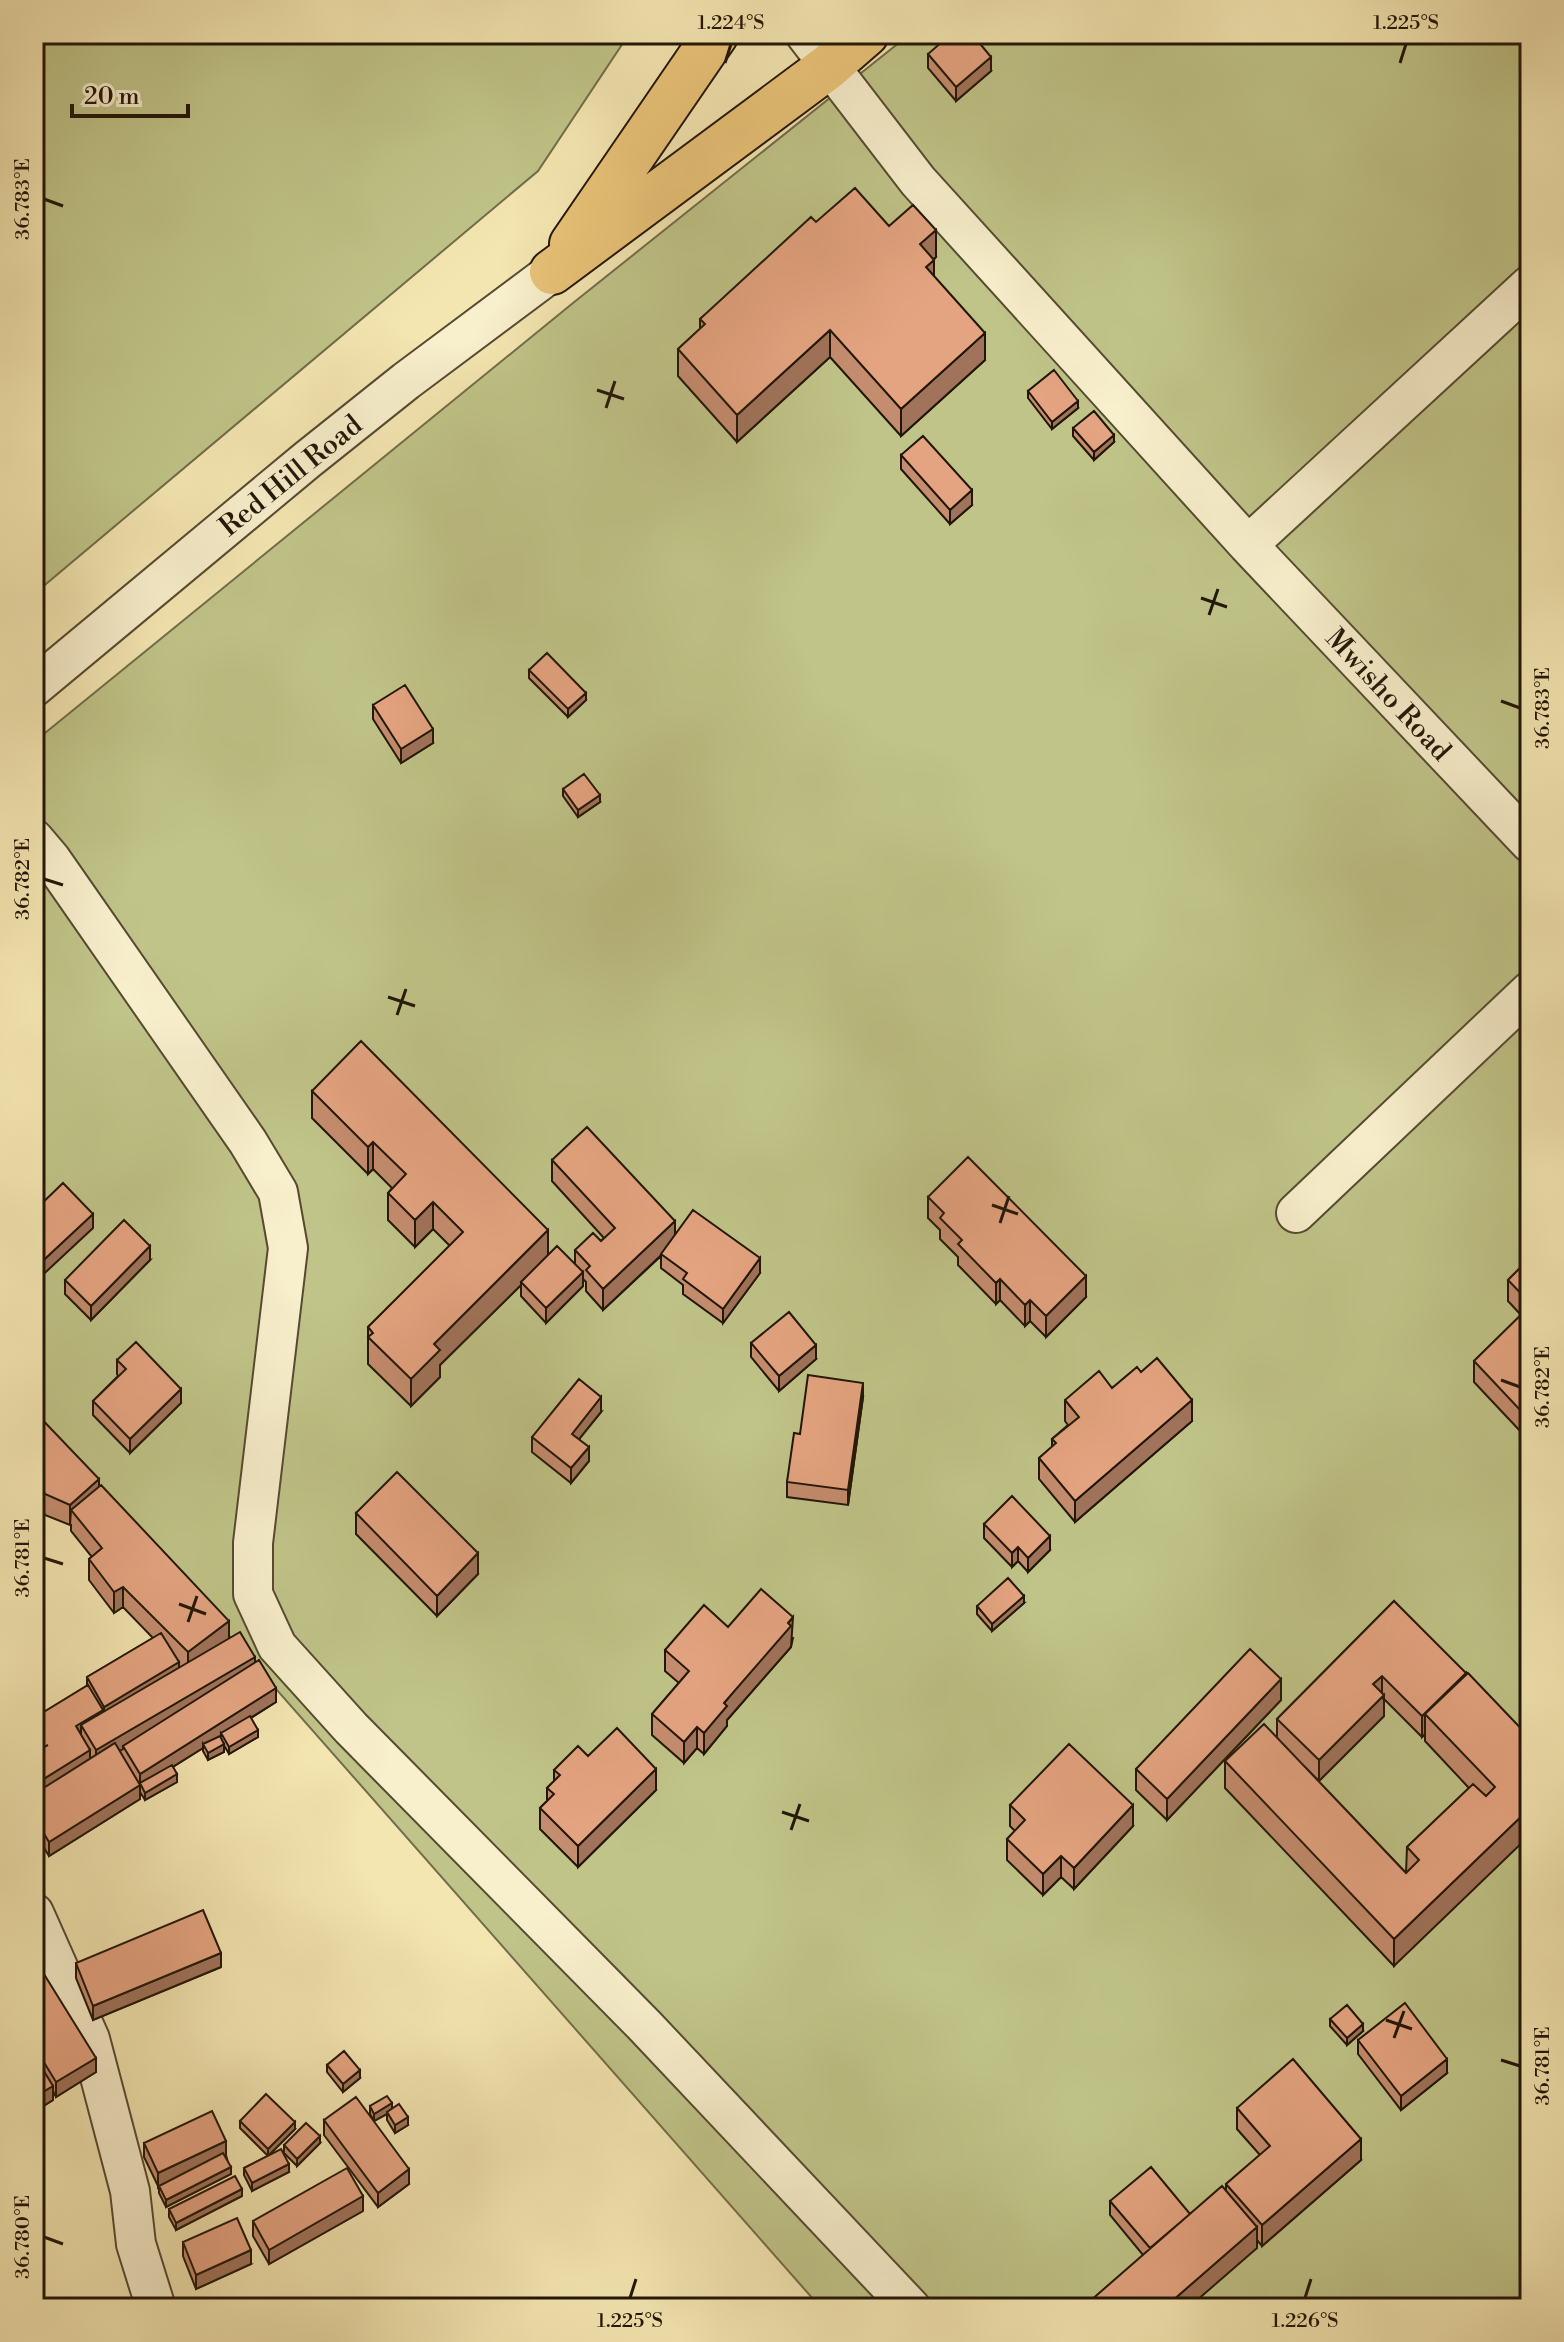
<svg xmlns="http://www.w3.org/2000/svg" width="1564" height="2342" font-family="'Libre Bodoni',serif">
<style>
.green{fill:#c0c488;stroke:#716d48;stroke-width:2}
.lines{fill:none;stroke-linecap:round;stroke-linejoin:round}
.minor-casing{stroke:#564a32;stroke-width:42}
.major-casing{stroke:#221607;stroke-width:48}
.minor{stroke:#f8efcc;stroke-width:38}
.major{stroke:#eac378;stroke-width:44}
.wall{fill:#c58d6f;stroke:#221607;stroke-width:2;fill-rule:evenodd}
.shaded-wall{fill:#a0735a;stroke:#221607;stroke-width:2}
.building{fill:#e5a481;stroke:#221607;stroke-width:2}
.ticks{fill:none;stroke:#221607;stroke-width:3}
.labels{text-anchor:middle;stroke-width:6;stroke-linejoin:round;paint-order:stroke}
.street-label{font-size:28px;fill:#221607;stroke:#f8efcc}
.neatline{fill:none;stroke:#221607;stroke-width:3}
.ticks-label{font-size:20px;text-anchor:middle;fill:#221607}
</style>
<rect width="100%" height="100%" fill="#f4e6b1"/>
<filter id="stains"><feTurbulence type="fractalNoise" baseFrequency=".0025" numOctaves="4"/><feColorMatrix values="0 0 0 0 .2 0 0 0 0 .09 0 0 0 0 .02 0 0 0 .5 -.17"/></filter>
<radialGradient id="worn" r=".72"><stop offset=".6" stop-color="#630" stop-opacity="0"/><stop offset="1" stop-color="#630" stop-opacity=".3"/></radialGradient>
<path class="green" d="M34,34H629L538,171L34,594Z
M910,34H1530V2308H821L34,1414V742L573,303Z"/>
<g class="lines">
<defs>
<path id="minor" d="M805,34L918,181L1248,545L1530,285
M1248,545L1530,843
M34,687L307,460L406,381L552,272
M34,839L51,859L248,1142L278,1192L288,1248L253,1543V1594L277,1646L351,1728L644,2025L911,2308
M1296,1213L1530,991
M34,1913L90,2039L130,2191L136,2244L156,2308"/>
<path id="major" d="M572,244L716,34
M552,272L828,67L866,34"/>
</defs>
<use href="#minor" class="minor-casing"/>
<use href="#major" class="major-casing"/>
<use href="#minor" class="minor"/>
<use href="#major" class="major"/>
</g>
<path class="wall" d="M928,54L991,71L956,101L928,68Z
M816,222L889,226L936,257L934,259V277L985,360L901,436L830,357L737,442L678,376V349L700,329V319Z
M1028,391L1078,408L1052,429L1028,398Z
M1073,428L1114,442L1094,460L1073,436Z
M901,455L972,505L950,524L901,469Z
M529,670L586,700L568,717L529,678Z
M373,705L433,743L401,763L373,719Z
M563,789L600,802L578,817L563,796Z
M312,1091L548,1255L575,1265V1250L601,1241L604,1238L552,1181V1160L675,1234L760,1273L723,1323L683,1294V1285L661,1268V1256L603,1310L586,1291V1282L583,1279V1286L546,1323L521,1296V1285L440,1365V1377L411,1406L368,1364V1327L450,1246L433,1229L415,1247L388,1220V1193L392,1188L373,1169L368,1174L312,1118Z
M928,1197L1086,1297L1046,1337L1030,1321L1025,1326L1000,1300L996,1304L958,1265V1257L940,1239V1230L928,1218Z
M1530,1258V1425L1522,1433L1474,1382V1361L1521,1315L1508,1301V1280Z
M150,1260L91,1320L65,1294V1280Z
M751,1343L816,1359L779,1391L751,1357Z
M117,1360L181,1403L130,1453L93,1415V1401L118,1376L117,1374Z
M1141,1372L1192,1421L1075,1522L1039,1479V1458L1052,1447V1439L1068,1425L1065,1421V1400L1112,1388Z
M863,1397L848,1505L787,1497V1482L800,1434Z
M34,1411L229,1638L255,1663L276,1702L251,1718L258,1737L229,1754L222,1742L224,1752L208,1760L203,1751V1748L173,1767L177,1782L145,1800L140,1792V1799L49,1856L34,1831V1718L87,1686V1677L153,1638L123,1607L114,1613L89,1580V1559L92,1557L71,1531V1525H70L45,1515L34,1492Z
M601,1412L579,1439L589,1461L571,1483L532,1452V1437Z
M356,1513L478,1574L437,1616L356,1534Z
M984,1524L1050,1550L1028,1572L1018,1561L1012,1567L984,1538Z
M1394,1601L1466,1675L1530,1738L1394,1966L1225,1788V1761L1277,1738V1719ZM1384,1699L1422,1737L1425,1734V1741L1469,1788L1407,1847L1406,1873L1304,1766L1319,1781L1384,1716Z
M1024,1603L992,1631L977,1614V1606Z
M793,1638L791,1647L727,1720V1726L704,1754L697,1748L684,1763L652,1735V1714L679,1683L665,1671V1650Z
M1281,1700L1167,1820L1136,1790V1769Z
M588,1756L656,1790L578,1867L540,1829V1808L547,1801V1788L554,1781V1770Z
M1010,1805L1133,1826L1074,1889L1061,1877L1043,1895L1007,1860V1839L1015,1831L1010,1826Z
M34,1958L96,2072L56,2097L53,2091V2100L34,2112Z
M76,1963L221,1967L93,2020L76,1978Z
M1330,2019L1363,2031L1347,2045L1330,2026Z
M1358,2040L1447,2073L1401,2110L1358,2054Z
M327,2065L360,2078L343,2092L327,2072Z
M370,2106L392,2109L408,2125L395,2133L387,2120V2114L374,2121L370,2114Z
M1237,2108L1361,2160L1262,2246L1257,2240V2248L1143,2255L1110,2215V2201L1190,2214L1226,2191V2184L1260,2155L1237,2129Z
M324,2120L409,2184L378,2207L324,2135Z
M240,2121L295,2129L270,2154L289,2172L252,2191L244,2175V2168L268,2156L240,2128Z
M144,2143L226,2155L231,2174L166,2207L159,2193V2188L144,2157Z
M320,2143L297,2166L284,2153V2145Z
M242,2196L176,2230L169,2217V2209Z
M363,2211L269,2264L253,2236V2221Z
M183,2242L251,2264L196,2289L183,2256Z"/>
<path class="shaded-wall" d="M991,57V71L956,101V87Z
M936,230V257L920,271V244Z
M934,260V287L926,267Z
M830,330V357L737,442V415Z
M985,333V360L901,436V409Z
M1078,401V408L1052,429V422Z
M1114,435V442L1094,460V452Z
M972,490V505L950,524V510Z
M586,693V700L568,717V709Z
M433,729V743L401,763V749Z
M600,795V802L578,817V810Z
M373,1142V1169L368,1174V1147Z
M433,1202V1229L415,1247V1220Z
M93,1214V1228L34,1283V1269Z
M675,1221V1242L603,1310V1289Z
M548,1230V1257L521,1282V1285L440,1365V1377L411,1406V1379L434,1344Z
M150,1246V1260L91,1320V1306Z
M760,1258V1273L723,1323V1309Z
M583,1272V1286L546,1323V1308Z
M1086,1276V1297L1046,1337V1316Z
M1000,1279V1300L996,1304V1283Z
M1030,1300V1321L1025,1326V1305Z
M816,1345V1359L779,1391V1376Z
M863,1383V1397L848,1505V1490Z
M181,1389V1403L130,1453V1439Z
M601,1397V1412L572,1448V1434Z
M1192,1400V1421L1075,1522V1501Z
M1530,1404V1425L1522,1433V1412Z
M589,1447V1461L571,1483V1468Z
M99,1479V1500L71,1510L70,1525V1505Z
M1050,1536V1550L1028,1572V1558Z
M1018,1547V1561L1012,1567V1553Z
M478,1553V1574L437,1616V1596Z
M123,1587V1607L114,1613V1592Z
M1024,1596V1603L992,1631V1624Z
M793,1617L791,1647L727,1720V1726L704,1754V1733L724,1703Z
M229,1621V1642L188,1673V1652Z
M255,1657V1671L123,1746V1749L96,1765V1750Z
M179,1662V1676L104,1721V1707Z
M1466,1673V1694L1425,1714V1734L1422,1737V1716Z
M1382,1676V1697L1373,1684Z
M1281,1679V1700L1167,1820V1799Z
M276,1688V1702L223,1735L221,1733V1736L205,1747L203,1744V1748L142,1786L140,1785V1799L49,1856V1842L140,1785V1774Z
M1384,1695V1716L1319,1781V1760Z
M103,1710V1724L81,1725V1737L76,1726Z
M697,1727V1748L684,1763V1742Z
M258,1730V1737L229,1754V1747Z
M224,1744V1752L208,1760V1753Z
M90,1750V1764L34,1799V1785Z
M656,1769V1790L578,1867V1846Z
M177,1774V1782L145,1800V1793Z
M1133,1805V1826L1074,1889V1868Z
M1530,1808V1835L1394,1966V1939Z
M1061,1856V1877L1043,1895V1874Z
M221,1953V1967L93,2020V2006Z
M1363,2024V2031L1347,2045V2038Z
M96,2058V2072L56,2097V2082Z
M1447,2059V2073L1401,2110V2096Z
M360,2070V2078L343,2092V2084Z
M53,2086V2100L34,2112V2097Z
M392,2103V2111L374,2121V2114Z
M408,2117V2125L395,2133V2125Z
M295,2122V2129L268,2156V2149Z
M320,2136V2143L297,2166V2159Z
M1361,2139V2160L1262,2246V2225Z
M226,2141V2155L158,2188V2173Z
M289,2164V2172L252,2191V2183Z
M231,2167V2174L166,2207V2200Z
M409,2169V2184L378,2207V2193Z
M242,2189V2196L176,2230V2223Z
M363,2196V2211L269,2264V2250Z
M1257,2227V2248L1188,2308H1164Z
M251,2250V2264L196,2289V2275Z"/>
<path class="building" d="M951,34H972L991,57L956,87L928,54Z
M855,188L889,226L913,205L936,230L920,244L934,260L926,267L985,333L901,409L830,330L737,415L678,349L705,324L700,319L811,217L816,222Z
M1054,370L1078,401L1052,422L1028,391Z
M1094,411L1114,435L1094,452L1073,428Z
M923,436L972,490L950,510L901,455Z
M547,653L586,693L568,709L529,670Z
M405,685L433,729L401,749L373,705Z
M584,774L600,795L578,810L563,789Z
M361,1041L548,1230L434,1344L440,1350L411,1379L368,1337L373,1333L368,1327L463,1232L433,1202L415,1220L388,1193L406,1174L373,1142L368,1147L312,1091Z
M587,1127L675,1221L603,1289L586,1270L590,1266L575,1250L593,1233L601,1241L615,1228L552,1160Z
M968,1157L1086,1276L1046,1316L1030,1300L1025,1305L1000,1279L996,1283L958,1244L962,1240L940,1218L944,1213L928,1197Z
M63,1183L93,1214L34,1269V1211Z
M693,1210L760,1258L723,1309L683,1279L687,1273L661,1254Z
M124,1220L150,1246L91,1306L65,1280Z
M557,1246L583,1272L546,1308L521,1282Z
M1530,1258V1303L1508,1280Z
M1530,1306V1404L1522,1412L1474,1361Z
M789,1312L816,1345L779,1376L751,1343Z
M136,1342L181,1389L130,1439L93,1401L126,1369L117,1360Z
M1157,1358L1192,1400L1075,1501L1039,1458L1056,1443L1052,1439L1079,1417L1065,1400L1099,1371L1112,1388L1137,1367L1141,1372Z
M808,1375L863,1383L848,1490L787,1482L794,1433L800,1434Z
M579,1379L601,1397L572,1434L589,1447L571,1468L532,1437Z
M34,1411L99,1479L70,1505L45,1494L34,1471Z
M397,1472L478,1553L437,1596L356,1513Z
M101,1485L229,1621L188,1652L123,1587L114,1592L89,1559L102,1548L71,1510Z
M1012,1496L1050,1536L1028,1558L1018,1547L1012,1553L984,1524Z
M1008,1578L1024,1596L992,1624L977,1606Z
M761,1589L793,1617L788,1623L791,1626L724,1703L727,1706L704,1733L697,1727L684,1742L652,1714L689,1671L665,1650L704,1605L728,1627Z
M1394,1601L1466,1673L1422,1716L1382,1676L1373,1684L1384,1695L1319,1760L1277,1719Z
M240,1632L255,1657L96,1750L81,1725Z
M161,1633L179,1662L104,1707L87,1677Z
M1250,1649L1281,1679L1167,1799L1136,1769Z
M259,1660L276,1688L140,1774L123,1746Z
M1468,1673L1530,1738V1808L1394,1939L1225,1761L1264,1724L1406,1873L1419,1860L1407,1847L1473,1784L1486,1796L1495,1787L1425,1714Z
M88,1685L103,1710L76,1726L90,1750L34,1785V1753L48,1745L34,1752V1718Z
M250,1716L258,1730L229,1747L221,1733Z
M617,1728L656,1769L578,1846L540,1808L554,1794L547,1788L560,1775L554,1770L578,1746L588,1756Z
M220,1736L224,1744L208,1753L203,1744Z
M115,1743L140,1785L49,1842L34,1817V1794Z
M1069,1744L1133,1805L1074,1868L1061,1856L1043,1874L1007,1839L1025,1820L1010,1805Z
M172,1765L177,1774L145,1793L140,1783Z
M203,1910L221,1953L93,2006L76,1963Z
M34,1958L96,2058L56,2082L34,2046Z
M1405,2003L1447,2059L1401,2096L1358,2040Z
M1347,2005L1363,2024L1347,2038L1330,2019Z
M344,2051L360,2070L343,2084L327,2065Z
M34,2055L53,2086L34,2097Z
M1293,2059L1361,2139L1262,2225L1226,2184L1270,2146L1237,2108Z
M266,2094L295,2122L268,2149L240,2121Z
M387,2096L392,2103L374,2114L370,2106Z
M356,2097L409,2169L378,2193L324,2120Z
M399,2104L408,2117L395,2125L387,2112Z
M212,2111L226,2141L158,2173L144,2143Z
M306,2123L320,2136L297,2159L284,2145Z
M281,2149L289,2164L252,2183L244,2168Z
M223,2153L231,2167L166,2200L159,2186Z
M1151,2167L1190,2214L1150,2248L1110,2201Z
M347,2168L363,2196L269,2250L253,2221Z
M235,2176L242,2189L176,2223L169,2209Z
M1222,2186L1257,2227L1164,2308H1082Z
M237,2218L251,2250L196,2275L183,2242Z"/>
<path class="ticks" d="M725,63L731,44M1400,63L1406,44M44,199L63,206M597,390L624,399M606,408L615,381M1201,598L1227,607M1209,615L1218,589M1501,701L1520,708M44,879L63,885M388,997L415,1006M397,1015L406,989M992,1205L1018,1214M1000,1223L1009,1196M1501,1380L1520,1387M44,1558L63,1564M179,1604L206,1614M188,1622L197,1596M782,1812L809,1821M791,1830L800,1804M1386,2020L1412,2029M1394,2038L1404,2011M1501,2060L1520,2066M44,2237L63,2244M630,2298L636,2279M1305,2298L1311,2279"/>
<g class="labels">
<g class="street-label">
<text transform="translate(290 475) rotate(-39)" y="10">Red Hill Road</text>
<text transform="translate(1389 694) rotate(47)" y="10">Mwisho Road</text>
</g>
</g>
<rect width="1564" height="2342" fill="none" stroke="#f4e6b1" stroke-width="88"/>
<path d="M72 104v12h116v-12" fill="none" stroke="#221607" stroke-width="4"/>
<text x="84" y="104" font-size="24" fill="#221607" stroke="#f8efcc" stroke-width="6" paint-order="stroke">20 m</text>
<rect x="44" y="44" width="1476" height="2254" class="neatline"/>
<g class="ticks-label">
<text x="731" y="29">1.224°S</text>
<text x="1406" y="29">1.225°S</text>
<text transform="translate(22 199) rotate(-90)" y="7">36.783°E</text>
<text transform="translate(1542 708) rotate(-90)" y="7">36.783°E</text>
<text transform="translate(22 879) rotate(-90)" y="7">36.782°E</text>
<text transform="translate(1542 1387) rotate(-90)" y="7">36.782°E</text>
<text transform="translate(22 1558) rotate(-90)" y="7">36.781°E</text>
<text transform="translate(1542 2066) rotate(-90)" y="7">36.781°E</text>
<text transform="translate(22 2237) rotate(-90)" y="7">36.780°E</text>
<text x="630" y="2327">1.225°S</text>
<text x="1305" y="2327">1.226°S</text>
</g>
<rect width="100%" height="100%" filter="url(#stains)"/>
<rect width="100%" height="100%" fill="url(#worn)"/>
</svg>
